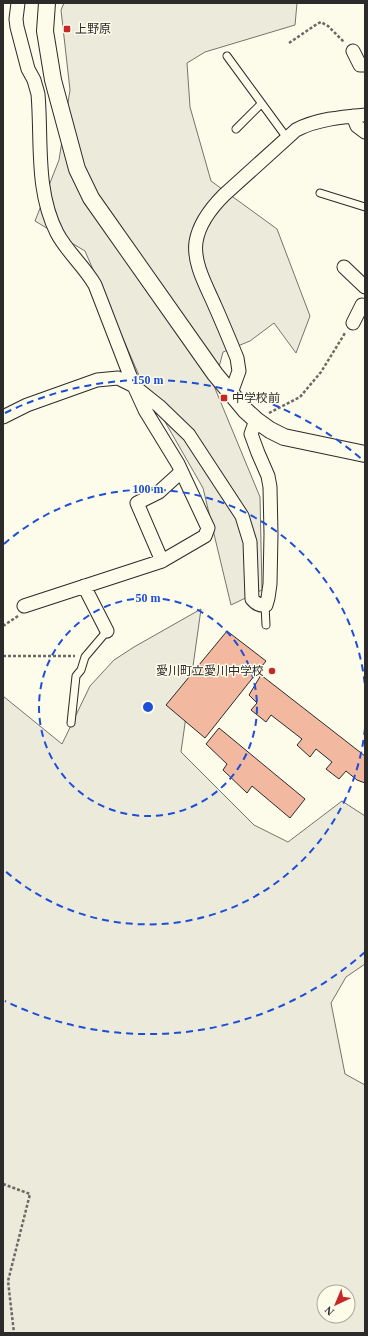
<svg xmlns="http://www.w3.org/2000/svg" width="368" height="1336" font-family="'Times New Roman','Noto Sans JP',serif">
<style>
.green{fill:#ecebdb;stroke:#74746e;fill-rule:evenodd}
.building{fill:#f2b8a0;stroke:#2b2b2b}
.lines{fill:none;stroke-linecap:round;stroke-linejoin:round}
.service-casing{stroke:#2b2b2b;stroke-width:9}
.minor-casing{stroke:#2b2b2b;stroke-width:15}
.tertiary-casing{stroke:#2b2b2b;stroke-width:18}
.path{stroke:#6a6964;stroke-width:2.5;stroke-dasharray:3 2;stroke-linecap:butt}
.service{stroke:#fdfbea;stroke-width:7}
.minor{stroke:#fdfbea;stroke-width:13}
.tertiary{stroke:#fdfbea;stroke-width:16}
.ring{fill:none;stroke:#1d4ed8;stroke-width:2;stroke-dasharray:7 5}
.poi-dot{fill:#c62828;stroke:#fdfbea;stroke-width:1.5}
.labels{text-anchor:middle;stroke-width:3;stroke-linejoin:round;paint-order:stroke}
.poi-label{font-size:12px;fill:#2b2b2b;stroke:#fdfbea;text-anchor:start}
.centre{fill:#1d4ed8;stroke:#fdfbea;stroke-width:2}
.ring-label{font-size:12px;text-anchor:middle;font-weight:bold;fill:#1d4ed8;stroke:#fdfbea;stroke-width:3;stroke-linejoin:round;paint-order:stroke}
</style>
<rect width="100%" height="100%" fill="#fdfbea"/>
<path class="green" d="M64,3H297L295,25L205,52L187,63L190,107L211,181L277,229L310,316L296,353L274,323L250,341L223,352L214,386L260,497L262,590L231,605L203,488L141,380L85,251L35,221L59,160L70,90L61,10Z
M201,609L181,752L254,825L288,842L342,801L365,816V964L346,977L331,1003L345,1074L365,1085V1333H3V696L62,744L90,686L114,660L134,647ZM324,1292H348V1316H324Z"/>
<path class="building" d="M227,631L266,661L205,738L166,705Z
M261,675L365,756V783L357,780L346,771L339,779L326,769L332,762L316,749L310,757L297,745L302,739L271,715L266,722L251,710L257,703L249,695Z
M219,728L305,799L290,818L252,786L247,793L223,770L227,764L206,744Z"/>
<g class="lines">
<defs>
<path id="service" d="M227,56L287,138
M236,129L261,104
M320,193L365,207
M265,605L266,625
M71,723L76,676L81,670L85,657L107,631"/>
<path id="minor" d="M18,3L16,19L17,27L28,69L34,80L38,94C42,140 35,190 57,233C67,252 84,266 95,285L134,386L145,410L178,464L208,528L205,536L162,561L24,606
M353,51L360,65H365
M353,116L357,126L365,132
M344,267L365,287
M353,323L362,305L365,306
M231,393L239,371L237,358C230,341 223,324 215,306C207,287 193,264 196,242C199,223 211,208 224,195L296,130C317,119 342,117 365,115
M3,417L27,405L97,380L118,378L134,386L159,406L189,435L242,516L250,542L252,599C256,604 260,606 266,605L268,598L270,584L271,534L270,487L268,476L258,453L251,434L256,420
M162,561L137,503L159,492L181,472
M84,586L107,631"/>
<path id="tertiary" d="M47,3L45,31L53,80L77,169L91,198L215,374L245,410L256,420L270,430L284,437L365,454"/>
</defs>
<use href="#service" class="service-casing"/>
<use href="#minor" class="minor-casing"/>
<use href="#tertiary" class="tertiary-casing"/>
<path class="path" d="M289,43L317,24L321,22L328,26L344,42
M269,413L300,397L321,372L345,333
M3,626L18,616
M3,656H75
M3,1184L30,1194L8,1281L14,1333"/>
<use href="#service" class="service"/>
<use href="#minor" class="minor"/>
<use href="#tertiary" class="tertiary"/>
</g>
<g class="ring">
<circle cx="148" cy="707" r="109"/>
<path d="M365 728A218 218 0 0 1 4 870M4 544A218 218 0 0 1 365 686"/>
<path d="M365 952A327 327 0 0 1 5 1001M5 413A327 327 0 0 1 365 462"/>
</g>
<g class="poi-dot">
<rect x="63" y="25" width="8" height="8" rx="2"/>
<rect x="220" y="394" width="8" height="8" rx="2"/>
<circle cx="272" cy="671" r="4"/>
</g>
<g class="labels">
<g class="poi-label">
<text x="75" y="33">上野原</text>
<text x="232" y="402">中学校前</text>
<text x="264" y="675" text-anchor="end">愛川町立愛川中学校</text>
</g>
</g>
<circle cx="148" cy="707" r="6" class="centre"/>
<g class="ring-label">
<text x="148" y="384">150 m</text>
<text x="148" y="493">100 m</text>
<text x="148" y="602">50 m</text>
</g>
<rect width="368" height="1336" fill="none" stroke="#2b2b2b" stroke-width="8"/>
<g transform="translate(336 1304) rotate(224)"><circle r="19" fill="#fdfbea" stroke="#a9a89e"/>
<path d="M0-3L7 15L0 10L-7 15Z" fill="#c62828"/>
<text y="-6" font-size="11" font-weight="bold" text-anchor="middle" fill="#2b2b2b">N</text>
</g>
</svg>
